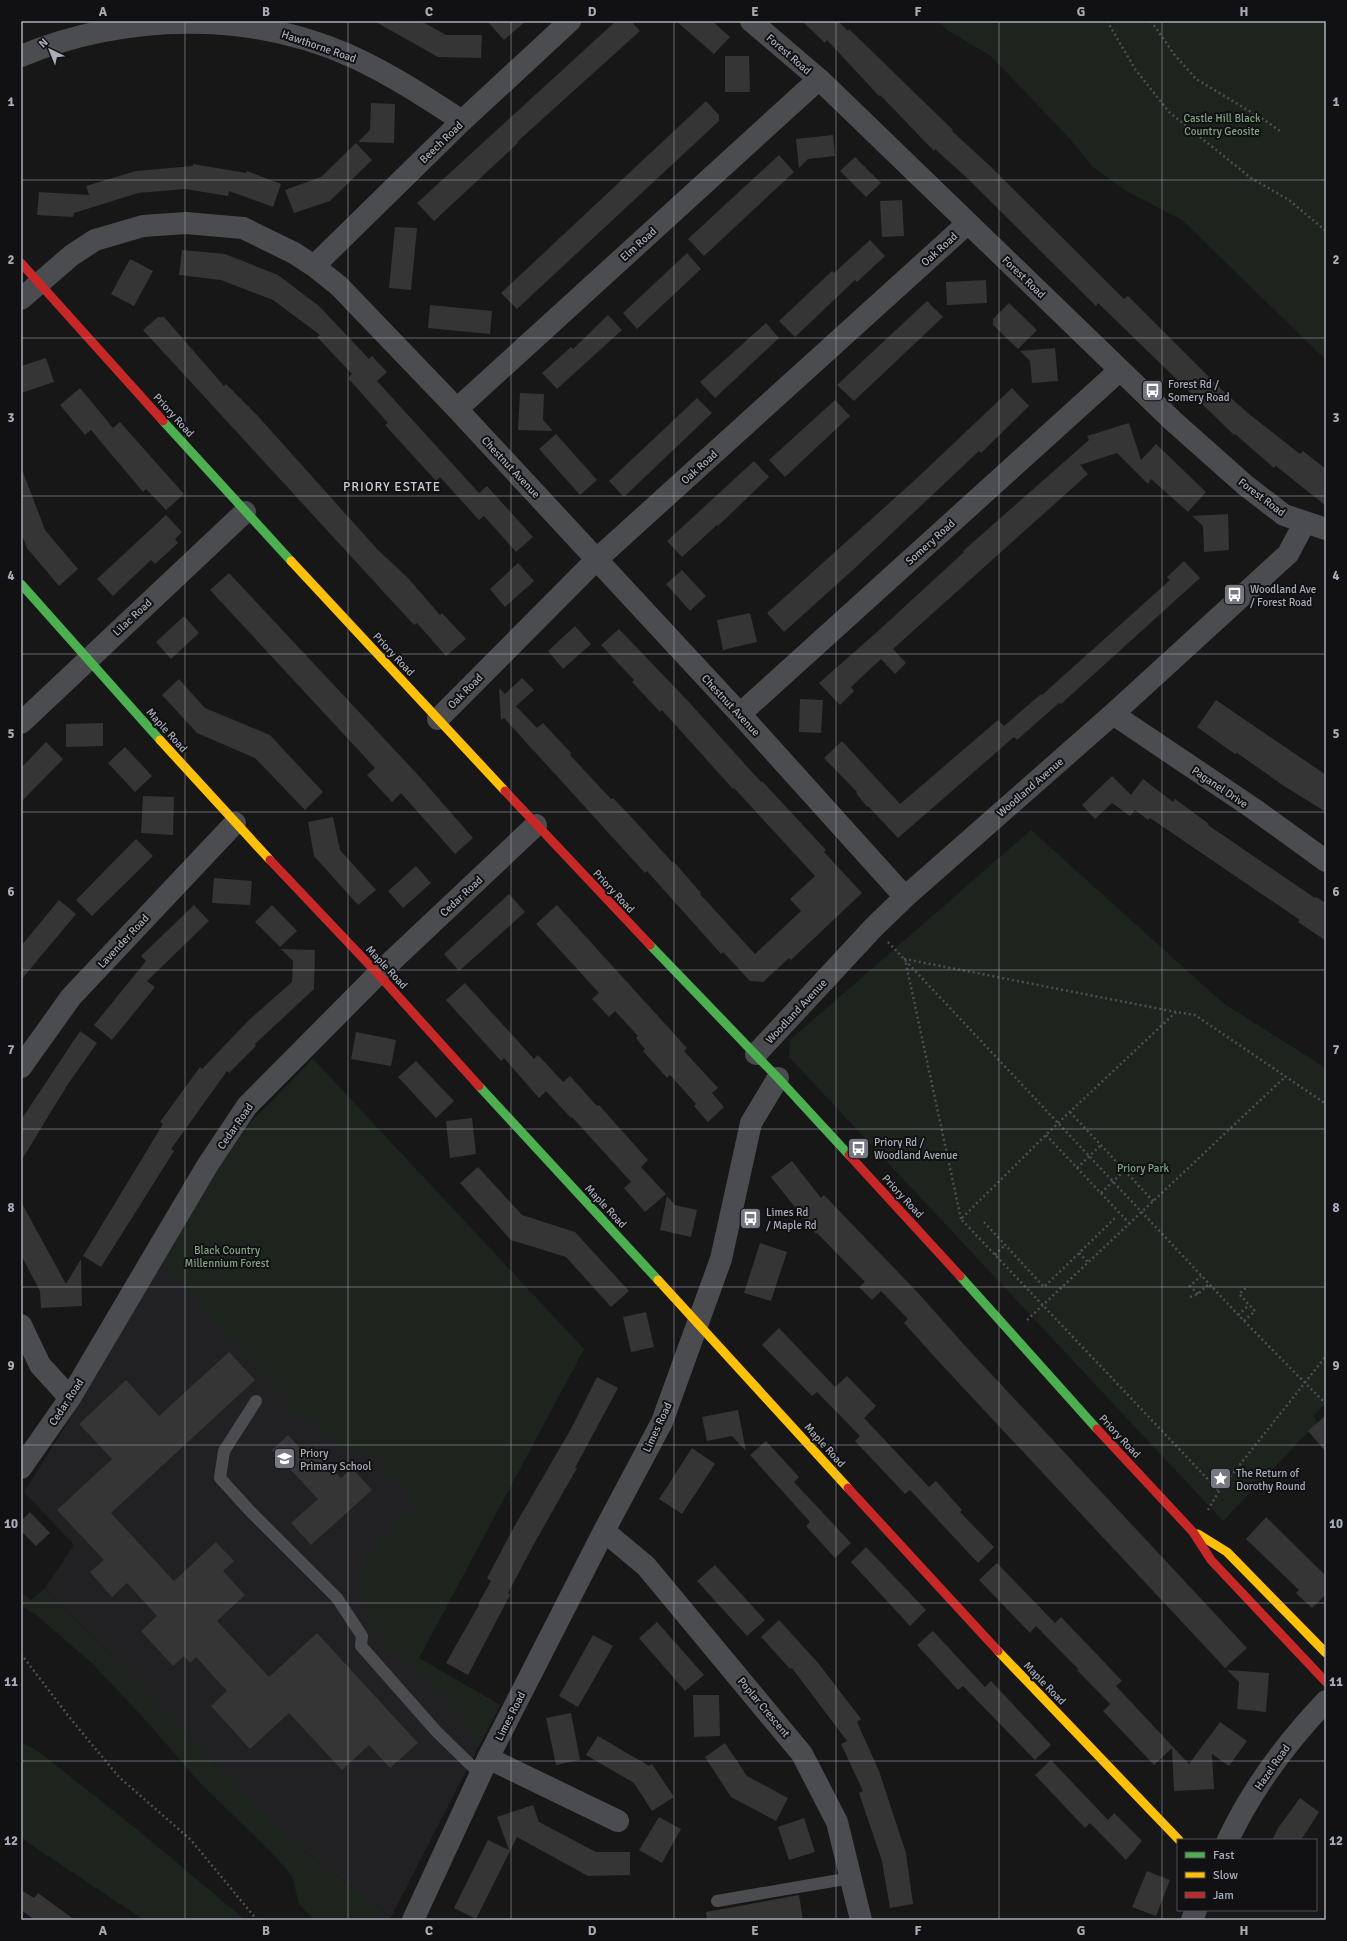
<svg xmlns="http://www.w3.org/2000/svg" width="1347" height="1941" font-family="Signika,sans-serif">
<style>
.built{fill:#212123}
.green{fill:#1d241e}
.building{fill:#353536}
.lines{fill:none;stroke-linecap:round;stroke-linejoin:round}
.path{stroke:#4d4e52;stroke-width:2.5;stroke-dasharray:2 3;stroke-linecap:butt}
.lane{stroke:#4b4c50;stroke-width:12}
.street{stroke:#4b4c50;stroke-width:22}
.fast{stroke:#4caf50;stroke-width:9}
.slow{stroke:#ffc107;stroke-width:9}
.jam{stroke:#c62828;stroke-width:9}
.grid{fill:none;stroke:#a8adb8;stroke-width:1;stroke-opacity:0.55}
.labels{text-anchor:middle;stroke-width:4;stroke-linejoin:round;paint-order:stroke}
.street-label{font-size:11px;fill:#a8adb8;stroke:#111113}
.park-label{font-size:11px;fill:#7fa381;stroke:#111113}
.poi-label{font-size:11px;fill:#a8adb8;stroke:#111113;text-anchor:start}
.quarter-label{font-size:13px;letter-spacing:1px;fill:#c9ccd4;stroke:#111113}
.neatline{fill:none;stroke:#a8adb8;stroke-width:1.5}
.grid-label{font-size:13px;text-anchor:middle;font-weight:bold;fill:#a8adb8}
</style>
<rect width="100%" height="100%" fill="#171717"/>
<path class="built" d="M313,1059L584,1349L419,1658L500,1705L391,1917L288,1838L45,1588L74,1545L24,1492L66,1425L210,1181L251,1123Z"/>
<path class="green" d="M938,21H1326V360L1182,220L1128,192L1094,168L1069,138L991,56L947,30Z
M1031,830L1223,1003L1326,1068V1403L1313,1416L1318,1422L1223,1521L789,1057L790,1040Z
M313,1059L584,1349L419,1658L500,1705L480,1744L437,1688L406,1659L382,1643L368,1621L360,1589L361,1561L383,1536L416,1506L375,1457L358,1455L335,1437L290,1410L279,1392L253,1363L161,1263L210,1181L250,1123Z
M45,1588L288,1838L391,1917L388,1920H314L299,1904L292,1876L272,1853L201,1784L148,1723L93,1664L35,1614L21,1606V1592L31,1600Z
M21,1742L38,1751L144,1835L245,1920H144L21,1838Z"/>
<path class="building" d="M374,21H421L446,35H482L481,58L438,57Z
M487,21H526L504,40Z
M616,21H631L640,31L517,142L518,143L434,221L417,203Z
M676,21H712L730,37L714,54Z
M802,21H838L848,31L849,29L953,130L952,131L989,165L1124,299L1128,296L1223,391L1249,414L1300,454L1303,451L1326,469V506L1276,466L1274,468L1235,434L1234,435L1098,303L1096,306L966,177L935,149L934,151L880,95L879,96L827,40L825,43Z
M725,56H749L750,92H725Z
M706,101L719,115V121L517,309L501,293Z
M371,103L395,104L394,143L358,142L370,130Z
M833,135L835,156L808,159L799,168L796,139Z
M356,143L372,160L330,201L294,213L285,190L321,177Z
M779,155L794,172L704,256L688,239Z
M855,157L881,183L866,197L840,171Z
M193,164L246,173L247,171L281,184L273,207L229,191L228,196L185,189L138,193L74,213L73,217L37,215L39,192L89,195L86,186L136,171L193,166Z
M902,200L904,236L882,237L880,201Z
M395,227L417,228L411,290L389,288Z
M870,240L885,256L857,282L855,280L795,337L779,321L832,271L834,273Z
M182,250L225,254L278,275L319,306L369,359L372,356L387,372L377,381L479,493L487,486L533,537L516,552L484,516L479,520L440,477L436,481L385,425L388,423L348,378L352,374L317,337L320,335L273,300L221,280L179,275Z
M687,253L701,269L637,329L623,313Z
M130,259L153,271L134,306L111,294Z
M986,280L987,303L947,305L946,282Z
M927,301L943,317L854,401L837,385Z
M1009,303L1037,330L1018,349L993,325V319Z
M430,305L492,311L490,334L428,328Z
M608,315L622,330L557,389L542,373L571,347L573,349Z
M158,317H164L224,386L226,384L256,414L378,550L408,578L440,615L442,613L466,639L446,656L417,623L414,625L143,330Z
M766,323L779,338L715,398L700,382Z
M1055,348L1058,381L1032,383L1030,361L1020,351Z
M46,358L54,382L21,393V366Z
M80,388L113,428L120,422L184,494L166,510L146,489L143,492L91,430L85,435L60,405Z
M1012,388L1029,406L981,453L979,451L855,568L784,632L767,613L916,479Z
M520,393L544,394L543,420L553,431L518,430Z
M697,398L712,413L624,497L609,481Z
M835,400L850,416L785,477L769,460Z
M1129,423L1141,460L1156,444L1206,492L1188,512L1151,479L1148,484L1117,453L1080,465L1088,474L893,649L906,663L895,674L881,659L851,687L854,691L840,705L819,683L877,632L964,552L963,551L1089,440L1087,436Z
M556,434L597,480L580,495L539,449Z
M754,461L769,477L718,526L717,525L682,557L667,541Z
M21,472H23L45,530L78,569L59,586L27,548L21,533Z
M1228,514L1229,550L1204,552L1203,526L1192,516Z
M166,515L182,532L175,539L178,543L155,564L151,560L113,596L97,579Z
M1184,561L1200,578L1061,704L1059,703L1017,740L1014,737L898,838L868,806L867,807L856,793L857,792L824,758L842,741L900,804L998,720L1004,726L1041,694L1042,695L1170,580L1167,577Z
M518,563L534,581L505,607L490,589Z
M682,570L706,596L690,611L666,584Z
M229,573L419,776L473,838L455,854L401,793L392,802L367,775L375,768L210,590Z
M750,613L757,642L723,650L717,620Z
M184,616L199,633L171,659L156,642Z
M575,626L591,644L563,669L548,651Z
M619,629L687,700L761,782L762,781L826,850L824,852L862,893L791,960L789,958L763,982L750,981L723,952L721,954L647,871L645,873L504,718L501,720L499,688L505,694L522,678L534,690L516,706L537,728L543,723L571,753L570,755L611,799L613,798L636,822L672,862H674L701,893L700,894L755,954L801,911L790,899L815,876L734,788L733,789L662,710L660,712L632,682L634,680L601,645Z
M179,679L205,708L270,735L323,792L305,810L255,758L197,733L162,695Z
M800,699L823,700L821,733L799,732Z
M1216,700L1326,775V812L1284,786L1237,753L1235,754L1197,727Z
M103,723V746L66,747V724Z
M46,742L63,759L21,802V768Z
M125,747L152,776L135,792L108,763Z
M1112,776L1131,795L1143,779L1173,802L1175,799L1209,824L1208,825L1315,898L1316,897L1326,903V941L1298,922L1300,920L1150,818L1148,820L1135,810L1130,816L1112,803L1095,819L1082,805Z
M143,796L174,797L173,835L141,833Z
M333,817L340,850L376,890L358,905L314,856L308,822Z
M136,839L153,856L92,916L76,900Z
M416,866L431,883L403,908L388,891Z
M214,878L252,881L250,905L212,903Z
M509,894L525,912L459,971L444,954Z
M59,900L76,914L21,980V946Z
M194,905L209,921L147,981L155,987L112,1040L94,1025L146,961L141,956Z
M272,905L297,931L280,947L255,922Z
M557,905L687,1048L684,1051L718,1088L712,1093L724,1107L708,1122L694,1106L696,1104L670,1075L667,1078L643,1051L645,1049L636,1038L638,1036L615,1011L609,1017L592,999L599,993L536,924Z
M281,949L315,950L314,989L255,1044L256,1046L229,1073L227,1071L171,1149L174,1151L101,1267L83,1256L163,1124L160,1122L200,1067L202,1069L249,1020L292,982L293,961Z
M465,983L534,1059L538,1055L563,1082L570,1076L597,1106L599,1105L648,1160L641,1167L666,1194L645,1212L624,1188L631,1182L572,1117L571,1118L546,1091L539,1098L504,1058L501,1061L446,1000Z
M80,1031L97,1043L68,1084L21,1161V1120Z
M356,1032L396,1040L391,1066L351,1059Z
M416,1061L454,1101L436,1118L398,1077Z
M472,1118L476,1154L450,1158L446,1121Z
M792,1161L821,1198L824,1195L920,1295L967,1348L1247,1648L1225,1668L941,1364L904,1323L908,1319L881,1291L872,1300L859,1287L865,1282L817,1233L816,1234L771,1177Z
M478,1167L522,1215L575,1232L629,1291L611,1307L566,1257L511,1240L460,1183Z
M667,1196L675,1205L697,1210L691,1237L660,1230Z
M21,1202L66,1284L81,1259L82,1306L41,1308L40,1291L21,1255Z
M760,1243L787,1252L771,1301L744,1293Z
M646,1312L654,1347L631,1352L623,1317Z
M779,1328L835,1387L847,1376L876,1406L864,1418L929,1487L936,1481L962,1510L960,1512L994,1547L978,1563L910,1490L905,1494L855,1441L860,1436L817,1392L812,1396L762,1345Z
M229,1352L255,1380L111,1513L174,1581L216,1542L234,1561L223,1571L245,1595L217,1621L269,1677L317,1633L418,1743L390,1768L369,1745L342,1770L289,1713L250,1749L211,1706L227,1691L196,1657L190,1663L184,1656L173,1666L141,1631L157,1616L127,1583L112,1597L90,1572L104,1560L57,1510L112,1459L79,1424L126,1380L159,1416Z
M597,1377L618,1388L575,1468H577L535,1542L508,1593L510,1595L468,1675L446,1663L479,1605L478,1604L491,1581L487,1578L514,1527L571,1429Z
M738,1410L746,1451L732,1436L707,1441L702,1417Z
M1326,1415V1452L1308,1431Z
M288,1435L308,1457L315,1450L341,1478L352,1468L372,1490L311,1545L291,1523L318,1499L272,1450Z
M766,1441L799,1477L794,1482L851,1543L835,1558L806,1526L810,1522L750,1455Z
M692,1448L715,1464L682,1514L659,1499Z
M30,1512L50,1533L36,1546L21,1531V1521Z
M1266,1517L1326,1576V1594L1312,1608L1296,1593L1299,1590L1246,1539Z
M866,1547L926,1610L910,1626L851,1562Z
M997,1563L1055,1623L1061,1617L1087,1644L1122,1681L1116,1686L1189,1764L1220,1722L1247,1741L1229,1766L1212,1754L1214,1789L1174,1791L1172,1748L1154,1765L1103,1711L1110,1704L1077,1670L1078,1669L1036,1626L1030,1633L979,1580Z
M715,1565L765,1620L747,1636L697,1581Z
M779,1620L819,1664L861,1719L857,1722L879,1771L906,1853L913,1904L890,1908L882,1861L859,1793L863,1791L841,1744L847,1741L792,1668L790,1669L761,1637Z
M657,1622L704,1675L685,1691L639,1638Z
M933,1631L985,1687L991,1681L1051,1745L1035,1760L963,1686L958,1690L917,1645Z
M593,1635L613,1646L578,1707L559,1696Z
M1227,1670L1269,1673L1266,1712L1237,1709L1239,1682Z
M693,1695H719L720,1736L694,1737Z
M571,1713L580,1760L556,1765L546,1718Z
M598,1736L649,1766L652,1764L674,1797L652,1811L634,1783L586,1755Z
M725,1743L747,1776L788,1798L776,1821L731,1797L705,1757Z
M1051,1760L1108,1820L1114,1813L1142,1841L1126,1860L1090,1823L1085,1828L1035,1775Z
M1300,1798L1319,1812L1301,1840H1272L1278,1828Z
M533,1805L539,1822L596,1852H630V1875L588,1876L517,1837L476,1919L454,1908L488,1840L509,1850L497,1817Z
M659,1817L681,1829L662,1863L639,1850Z
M804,1818L815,1852L789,1860L778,1827Z
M1147,1871L1170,1880L1156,1916L1132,1907Z
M21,1890L34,1898L38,1893L75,1920H35L21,1910Z
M799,1895L803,1920H707L706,1912Z"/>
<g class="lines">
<path class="path" d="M1107,21L1135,69L1169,112L1251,178L1289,200L1326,231
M1151,21L1174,54L1196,79L1266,121L1280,131
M888,942L1244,1321L1326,1404
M1176,1012L1058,1123L961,1219L1219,1491
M1070,1112L1154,1202
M1046,1135L1130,1224
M1077,1168L1101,1145
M1101,1193L1125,1170
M961,1219L905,959L1176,1012L1195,1015L1326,1104
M984,1222L1044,1287L1115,1218
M1079,1253L1089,1263
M995,1255L1005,1245
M1198,1294L1190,1286L1201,1276
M1190,1297L1198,1294L1209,1284
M1238,1315L1249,1305
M1027,1320L1286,1076
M1244,1321L1255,1311L1239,1294L1247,1287
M1208,1510L1219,1491L1326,1356
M21,1654L70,1718L119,1777L191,1840L257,1920"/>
<path class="lane" d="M256,1401L224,1451L220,1478L250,1511L337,1598L362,1636L361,1646L436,1731L481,1775
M717,1901L851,1878"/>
<path class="street" d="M751,21L819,79L1173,421L1245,485L1284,515L1326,529
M21,56C125,13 250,10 353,57C392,75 427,98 462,121
M314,266L462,121L570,21
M21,299L72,255L95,240L143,226L186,223L243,228L294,253L314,266L339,286L457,409L740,714L905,897
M457,409L819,79
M740,714L1120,370
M1113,714L1254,809L1326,861
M438,719L596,560L968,223
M21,723L245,512
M756,1054L874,927L905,897L1113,714L1288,554L1305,522
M21,1067L71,997L235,823
M21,1325L40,1365L70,1398
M21,1468L70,1398L207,1166L247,1106L378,974L536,825
M604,1531L646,1566L802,1754L837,1822L861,1920
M488,1758L618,1821
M1228,1840C1252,1789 1287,1742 1326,1701
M413,1920L488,1758L604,1531L662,1422L721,1259L751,1123L778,1078
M1192,1920L1196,1910"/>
<path class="fast" d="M163,421L291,561
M21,584L160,740
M650,945L778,1078L849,1155
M479,1086L658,1280
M960,1276L1097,1429"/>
<path class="slow" d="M291,561L505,791
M160,740L270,860
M658,1280L848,1488
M1198,1534L1227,1552L1326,1653
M998,1651L1179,1840"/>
<path class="jam" d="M21,263L163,421
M505,791L650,945
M270,860L378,974L479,1086
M849,1155L960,1276
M1097,1429L1193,1532L1211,1560L1326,1682
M848,1488L998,1651"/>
</g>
<path class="grid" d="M185,21V1920M348,21V1920M511,21V1920M674,21V1920M836,21V1920M999,21V1920M1162,21V1920M21,180H1326M21,338H1326M21,496H1326M21,654H1326M21,812H1326M21,970H1326M21,1129H1326M21,1287H1326M21,1445H1326M21,1603H1326M21,1761H1326"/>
<defs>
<symbol id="bus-square" viewBox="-11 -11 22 22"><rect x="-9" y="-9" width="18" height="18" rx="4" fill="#757880" stroke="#111113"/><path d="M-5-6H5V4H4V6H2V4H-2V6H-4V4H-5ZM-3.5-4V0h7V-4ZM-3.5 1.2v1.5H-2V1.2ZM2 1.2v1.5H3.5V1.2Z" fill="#fff"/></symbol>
<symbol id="school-square" viewBox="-11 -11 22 22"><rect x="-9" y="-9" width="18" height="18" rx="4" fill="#757880" stroke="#111113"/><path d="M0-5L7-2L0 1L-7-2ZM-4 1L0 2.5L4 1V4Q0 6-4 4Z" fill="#fff"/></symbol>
<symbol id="sight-square" viewBox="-11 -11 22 22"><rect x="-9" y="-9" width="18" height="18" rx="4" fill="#757880" stroke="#111113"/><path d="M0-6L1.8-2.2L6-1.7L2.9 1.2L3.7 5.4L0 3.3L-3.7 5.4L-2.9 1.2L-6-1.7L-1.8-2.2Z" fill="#fff"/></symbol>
</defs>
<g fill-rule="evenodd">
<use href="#bus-square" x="1140" y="378" width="25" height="25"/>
<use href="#bus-square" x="1222" y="582" width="25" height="25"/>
<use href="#bus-square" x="846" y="1136" width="25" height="25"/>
<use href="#bus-square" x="738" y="1206" width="25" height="25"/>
<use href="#school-square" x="272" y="1446" width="25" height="25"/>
<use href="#sight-square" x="1208" y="1466" width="25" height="25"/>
</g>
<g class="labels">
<g class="street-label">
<text transform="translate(319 46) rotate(19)" y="4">Hawthorne Road</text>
<text transform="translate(789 54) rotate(41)" y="4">Forest Road</text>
<text transform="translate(441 142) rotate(-44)" y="4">Beech Road</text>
<text transform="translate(638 244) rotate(-42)" y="4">Elm Road</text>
<text transform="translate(939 249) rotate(-42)" y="4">Oak Road</text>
<text transform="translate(1024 277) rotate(44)" y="4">Forest Road</text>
<text transform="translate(174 415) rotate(48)" y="4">Priory Road</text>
<text transform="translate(511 467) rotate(47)" y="4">Chestnut Avenue</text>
<text transform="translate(699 467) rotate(-42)" y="4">Oak Road</text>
<text transform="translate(1262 497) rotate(37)" y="4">Forest Road</text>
<text transform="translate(930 542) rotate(-42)" y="4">Somery Road</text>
<text transform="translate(132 617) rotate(-43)" y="4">Lilac Road</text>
<text transform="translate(394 654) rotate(47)" y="4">Priory Road</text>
<text transform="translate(465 691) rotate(-45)" y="4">Oak Road</text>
<text transform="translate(731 705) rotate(47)" y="4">Chestnut Avenue</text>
<text transform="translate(167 730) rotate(48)" y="4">Maple Road</text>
<text transform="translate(1030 787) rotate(-41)" y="4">Woodland Avenue</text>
<text transform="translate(1220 787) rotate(34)" y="4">Paganel Drive</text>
<text transform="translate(614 891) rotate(47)" y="4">Priory Road</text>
<text transform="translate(461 896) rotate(-43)" y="4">Cedar Road</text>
<text transform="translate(123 941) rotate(-47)" y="4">Lavender Road</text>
<text transform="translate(387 967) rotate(47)" y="4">Maple Road</text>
<text transform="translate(796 1011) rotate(-47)" y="4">Woodland Avenue</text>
<text transform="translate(235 1126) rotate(-55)" y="4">Cedar Road</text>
<text transform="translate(903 1196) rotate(47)" y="4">Priory Road</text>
<text transform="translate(606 1206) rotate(47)" y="4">Maple Road</text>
<text transform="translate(66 1402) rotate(-57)" y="4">Cedar Road</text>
<text transform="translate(657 1427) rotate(-65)" y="4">Limes Road</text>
<text transform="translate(1120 1436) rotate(47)" y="4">Priory Road</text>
<text transform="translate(825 1445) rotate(48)" y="4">Maple Road</text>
<text transform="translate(1045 1683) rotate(46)" y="4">Maple Road</text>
<text transform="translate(764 1707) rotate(50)" y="4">Poplar Crescent</text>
<text transform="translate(510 1716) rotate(-63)" y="4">Limes Road</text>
<text transform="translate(1272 1767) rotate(-55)" y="4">Hazel Road</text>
</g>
<g class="park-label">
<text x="1222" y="122">Castle Hill Black<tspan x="1222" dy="13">Country Geosite</tspan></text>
<text x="1143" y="1172">Priory Park</text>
<text x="227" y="1254">Black Country<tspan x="227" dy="13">Millennium Forest</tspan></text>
</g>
<g class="poi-label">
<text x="1168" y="388">Forest Rd /<tspan x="1168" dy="13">Somery Road</tspan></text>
<text x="1250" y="593">Woodland Ave<tspan x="1250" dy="13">/ Forest Road</tspan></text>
<text x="874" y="1146">Priory Rd /<tspan x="874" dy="13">Woodland Avenue</tspan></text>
<text x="766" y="1216">Limes Rd<tspan x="766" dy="13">/ Maple Rd</tspan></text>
<text x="300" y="1457">Priory<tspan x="300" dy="13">Primary School</tspan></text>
<text x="1236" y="1477">The Return of<tspan x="1236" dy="13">Dorothy Round</tspan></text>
</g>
<g class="quarter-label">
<text x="392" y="491">PRIORY ESTATE</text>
</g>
</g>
<rect width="1347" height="1941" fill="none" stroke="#111113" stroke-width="44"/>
<rect x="1177" y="1839" width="140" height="72" fill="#111113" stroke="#4d4f55"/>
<rect x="1185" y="1852" width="20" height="6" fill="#4caf50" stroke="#4d4f55"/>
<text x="1213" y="1859" font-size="12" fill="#a8adb8">Fast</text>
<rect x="1185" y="1872" width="20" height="6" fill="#ffc107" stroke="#4d4f55"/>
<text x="1213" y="1879" font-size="12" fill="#a8adb8">Slow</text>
<rect x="1185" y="1892" width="20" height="6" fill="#c62828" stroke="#4d4f55"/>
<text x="1213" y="1899" font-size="12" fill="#a8adb8">Jam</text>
<g transform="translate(50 50) rotate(317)" stroke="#111113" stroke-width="3" paint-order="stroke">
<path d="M0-3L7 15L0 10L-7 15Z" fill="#a8adb8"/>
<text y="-6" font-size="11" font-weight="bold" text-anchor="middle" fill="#a8adb8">N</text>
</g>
<rect x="22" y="22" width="1303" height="1897" class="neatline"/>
<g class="grid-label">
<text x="103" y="16">A</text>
<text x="266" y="16">B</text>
<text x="429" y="16">C</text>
<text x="592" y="16">D</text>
<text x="755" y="16">E</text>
<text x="918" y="16">F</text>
<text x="1081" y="16">G</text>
<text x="1244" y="16">H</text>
<text x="11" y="106">1</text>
<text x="1336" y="106">1</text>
<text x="11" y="264">2</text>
<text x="1336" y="264">2</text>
<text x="11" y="422">3</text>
<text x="1336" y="422">3</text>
<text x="11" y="580">4</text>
<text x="1336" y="580">4</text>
<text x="11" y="738">5</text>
<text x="1336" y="738">5</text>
<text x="11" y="896">6</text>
<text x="1336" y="896">6</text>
<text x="11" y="1054">7</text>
<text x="1336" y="1054">7</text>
<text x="11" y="1212">8</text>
<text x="1336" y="1212">8</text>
<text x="11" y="1370">9</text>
<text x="1336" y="1370">9</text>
<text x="11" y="1528">10</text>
<text x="1336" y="1528">10</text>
<text x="11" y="1686">11</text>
<text x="1336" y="1686">11</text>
<text x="11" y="1845">12</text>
<text x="1336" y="1845">12</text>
<text x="103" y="1935">A</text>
<text x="266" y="1935">B</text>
<text x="429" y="1935">C</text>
<text x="592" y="1935">D</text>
<text x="755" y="1935">E</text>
<text x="918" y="1935">F</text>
<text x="1081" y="1935">G</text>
<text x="1244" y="1935">H</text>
</g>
</svg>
